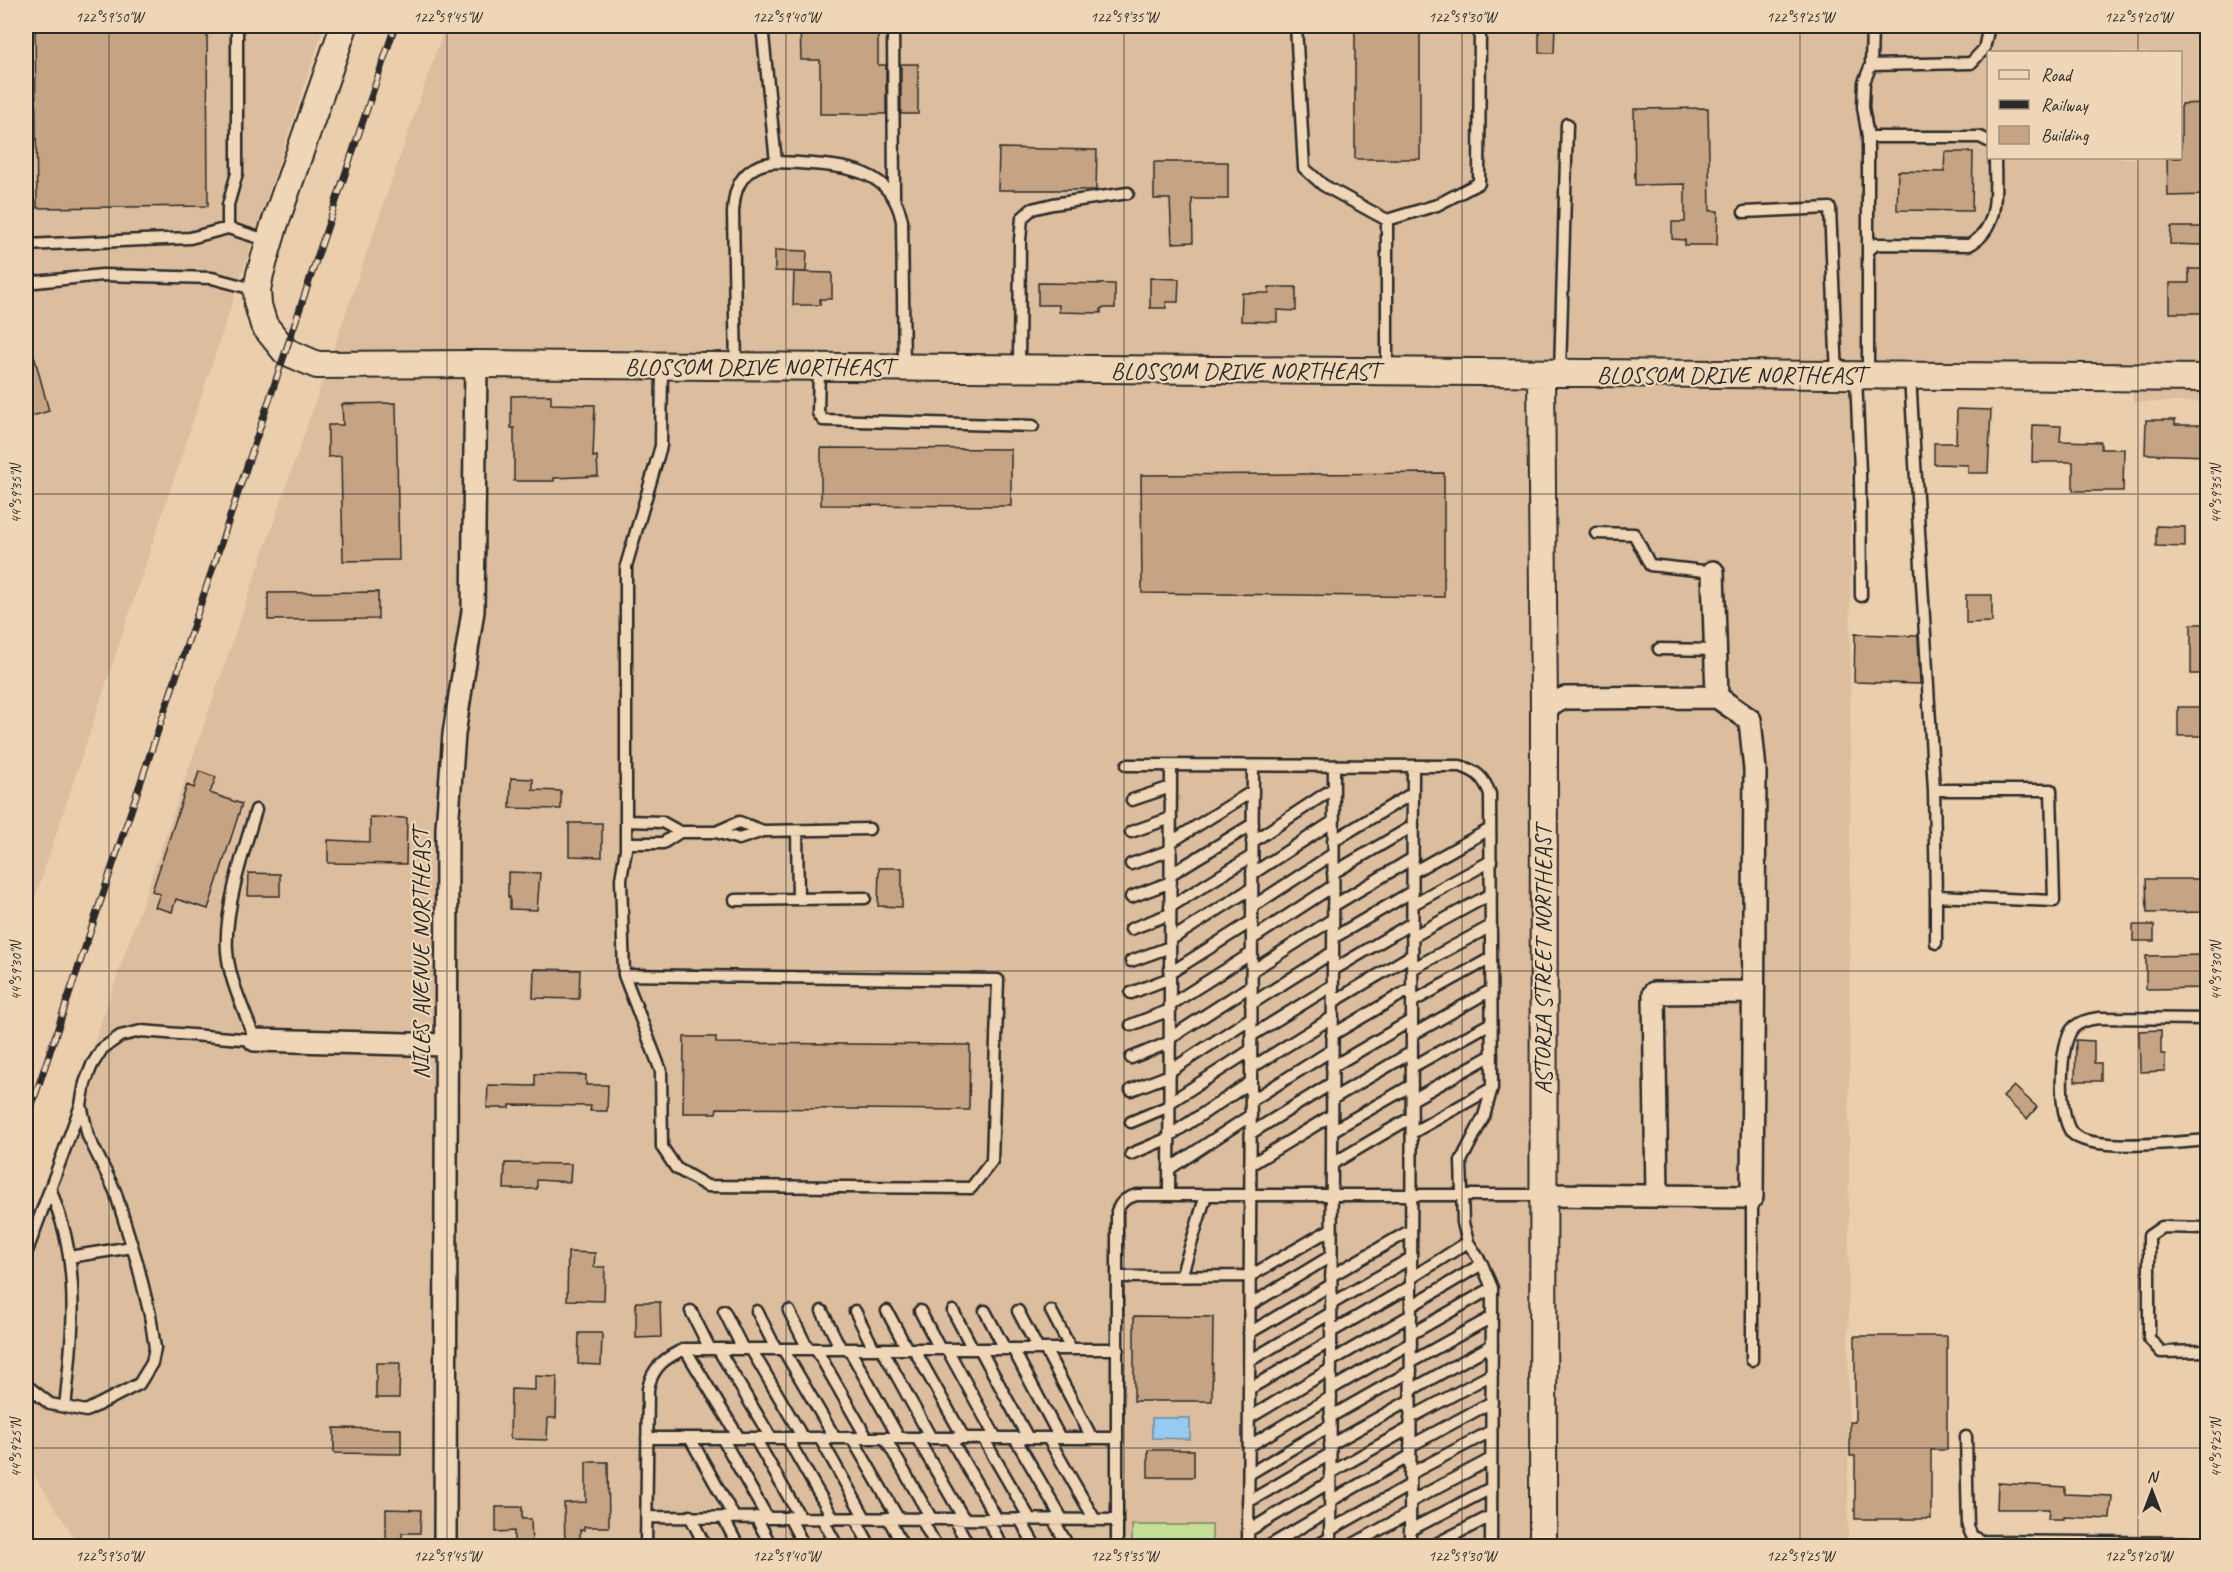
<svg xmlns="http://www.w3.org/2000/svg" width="2233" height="1572" font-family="Caveat,sans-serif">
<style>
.built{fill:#dcbe9e;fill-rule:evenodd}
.green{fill:#c3de95;stroke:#778460;stroke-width:1.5}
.water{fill:#95cbf3;stroke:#6b8ba3;stroke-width:1.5}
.building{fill:#c6a483;stroke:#2b2b2b;stroke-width:1.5}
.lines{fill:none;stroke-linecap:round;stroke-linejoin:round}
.service-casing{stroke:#2b2b2b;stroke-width:15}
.minor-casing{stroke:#2b2b2b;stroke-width:26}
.tertiary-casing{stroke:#2b2b2b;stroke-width:30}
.service{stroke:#eed6b6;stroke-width:10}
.minor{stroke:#eed6b6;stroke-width:21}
.tertiary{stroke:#eed6b6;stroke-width:26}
.rail-casing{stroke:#2b2b2b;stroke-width:7}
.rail{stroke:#eed6b6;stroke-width:4.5;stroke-dasharray:14;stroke-linecap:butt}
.ticks{fill:none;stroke:#2b2b2b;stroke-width:1.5;stroke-opacity:0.45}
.labels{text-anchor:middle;stroke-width:4.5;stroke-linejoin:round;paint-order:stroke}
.street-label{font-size:24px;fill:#2b2b2b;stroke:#eed6b6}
.neatline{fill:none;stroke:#2b2b2b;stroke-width:2}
.ticks-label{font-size:15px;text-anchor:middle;fill:#2b2b2b}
</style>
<rect width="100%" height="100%" fill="#ebceac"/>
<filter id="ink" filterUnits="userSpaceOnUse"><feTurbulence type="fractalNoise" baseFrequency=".0167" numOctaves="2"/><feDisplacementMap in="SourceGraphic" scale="12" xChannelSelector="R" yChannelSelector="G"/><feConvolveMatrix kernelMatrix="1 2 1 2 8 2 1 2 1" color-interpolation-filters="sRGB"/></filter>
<g filter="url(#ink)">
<path class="built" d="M26,26H324L26,925Z
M445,26H2207V402H2133V392L1851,391L1848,1546H80L26,1463V1240ZM1988,52H2180V158H1988Z"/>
<path class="green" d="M1132,1525H1212V1546H1132Z"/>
<path class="water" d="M1152,1418H1190V1439L1152,1438Z"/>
<path class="building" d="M35,26H207L208,206L37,208Z
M800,26H878V65H886V114H820V60H801Z
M1355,26H1420V159H1355Z
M1539,26H1555L1554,53H1539Z
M901,64H918V114H901Z
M2205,103L2206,115H2208V195L2168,196L2167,158H2181V104Z
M1708,108L1710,211H1718L1717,245H1685V240L1672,239V222H1685V184L1635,185L1634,109Z
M999,148L1097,150L1096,190H998Z
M1945,152H1973L1972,211L1897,210L1898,171L1944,172Z
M1154,162H1228V199H1192L1193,242L1172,243L1170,199H1154Z
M2171,227H2203L2202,245L2170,244Z
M775,250L807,251L806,272L775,271Z
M2189,269H2208V313H2170V283H2189Z
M794,272L832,273V299H820V305H793Z
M1150,278L1179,279L1178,302H1166V308H1150Z
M1038,283L1115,284V308H1101V313L1059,312V305H1038Z
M1269,287H1296V311L1277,310V322L1241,321L1242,293H1269Z
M26,344H31L49,411L26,418Z
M551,395V404L595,405L593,457L597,456L598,476L554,478V481H514V428H511V396Z
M396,403L399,560L343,561L341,456L328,457V425H343L342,404Z
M1957,409L1991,410L1988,473H1968V465L1934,464V443H1956Z
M2146,420H2175V425H2208V456L2145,454Z
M2033,425L2061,426L2060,441L2101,442V449H2124L2123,491H2073V462H2032Z
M821,448L1011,449V506L821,505Z
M1444,473V597L1142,593L1141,475Z
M2156,526L2185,527V547L2156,546Z
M378,592V619L268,620V593Z
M1966,595H1992V622L1966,623Z
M2191,624H2208V674H2191Z
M1855,634L1918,636L1920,684L1854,682Z
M2178,707H2208V736H2178Z
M199,771L216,777L210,793L242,804L208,909L176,899L172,912L155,907L160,894L152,891L187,785L194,788Z
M511,778L533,779V790L561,791V809L510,808Z
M370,817L407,818L406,864L328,863V840L370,842Z
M569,823H602V857L569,856Z
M879,868H902V907L878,906Z
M508,872L540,873L537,910L510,909V897H508Z
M249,873L280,874V896H248Z
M2146,879H2208V912L2147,913Z
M2133,925H2154V941H2133Z
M2208,955V988L2146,989V956Z
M534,969L580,970L579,999L533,998Z
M2161,1030V1054H2165V1071L2140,1072L2139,1031Z
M684,1037H716V1043L970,1045L969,1110L717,1108L716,1113H683Z
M2076,1040L2094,1041V1063H2101V1081H2075Z
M535,1074L586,1075V1085H608L607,1111H590L591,1106L510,1105V1108H487L488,1085L535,1086Z
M2014,1086L2037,1107L2027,1119L2003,1097Z
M505,1163L571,1164L570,1182L537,1180V1189H504Z
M568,1252L595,1253L594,1267H605L604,1301L567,1300Z
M636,1302H660L661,1337L636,1338Z
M1134,1316L1213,1317L1212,1401H1134Z
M579,1333H602L601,1365L578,1364Z
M1855,1336H1947V1450H1931V1519H1855V1456H1850V1422H1855Z
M376,1363H400L399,1398H376Z
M535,1376L557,1377L556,1418H548L547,1440L510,1439L511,1389L535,1390Z
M334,1428L401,1429V1454L334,1453Z
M1148,1450H1194V1477H1148Z
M586,1462H608L609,1527H584V1530H580V1546H565L564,1503L586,1502Z
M1998,1483L2065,1487V1494L2112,1496L2110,1519L2064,1517V1519H2048L2049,1509H1997Z
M496,1507H522V1519H531L532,1546H514V1531L496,1532Z
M386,1509L421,1510L420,1533H402V1546H386Z"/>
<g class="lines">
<defs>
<path id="service" d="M237,26V173L228,205V228L269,241
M762,26L776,162
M893,26L894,198
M1296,26L1304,168L1323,185L1387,220L1437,205L1479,183L1480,26
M1871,65L1971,63L1984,49L1989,26
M1868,137L1863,107L1864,82L1871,65L1872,26
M1744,212L1830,208L1837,376
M1387,220V372
M26,245L190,238L228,228
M1869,250L1876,244L1969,245C2001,229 1995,188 1995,158
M26,283L102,275L212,278L257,290
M736,367L733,213C734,197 736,182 750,171C764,160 783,162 799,163C843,166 892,168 902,221L904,368
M819,368L818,413L823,420L1033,426
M1019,369L1020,240L1022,218L1032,209L1053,204L1128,193
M1560,373L1567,124
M1856,376L1860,472L1861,596
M1868,376V137H1980L1988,141
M1910,376L1934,790L1936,896L2054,901L2051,790H1934
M1596,533L1634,534L1650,565L1713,572
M1659,649L1716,650
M1127,765L1460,766C1477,771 1484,778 1490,794L1492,1088L1484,1116L1461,1161L1463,1223L1468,1242L1482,1264L1492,1288L1491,1546
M1132,800L1171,787
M626,821L662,822L680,832L663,843H626
M763,831L869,829
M797,831L798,899L865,898
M680,832H716L739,839L763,831L739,822L716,832
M1131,832L1171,818
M1333,841L1413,793
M1171,842L1253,791
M1252,842L1334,788
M1131,864L1171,850
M1413,872L1490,829
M1333,873L1413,826
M1171,874L1253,824
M1252,874L1334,821
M1131,897L1171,882
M735,900L798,899
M1413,904L1491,861
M1333,906L1413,858
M1170,907L1252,856
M1252,907L1333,854
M1131,929L1170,914
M1412,937L1491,894
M1333,938L1413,891
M1252,939L1333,886
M1170,940L1252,888
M1936,943V896
M1131,961L1170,947
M1412,969L1491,926
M1333,970L1412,923
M1252,971L1333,919
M1170,973L1252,921
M624,975L998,980L992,1161L971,1188L707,1186L676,1168L662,1147L661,1071L624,975L621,879L626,849V566L661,446L662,367
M1131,993L1170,978
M1333,1002L1412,955
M1412,1002L1491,958
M1251,1004L1333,952
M1170,1005L1252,953
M2208,1019L2099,1018C2090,1019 2081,1021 2074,1027C2058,1042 2058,1117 2072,1133C2090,1153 2181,1142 2208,1140
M1131,1025L1170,1010
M1332,1035L1412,988
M1412,1035L1491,990
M1251,1036L1333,985
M1170,1038L1252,985
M1131,1058L1170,1042
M1332,1067L1412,1020
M1412,1067L1491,1023
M1251,1068L1333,1017
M1170,1071L1251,1018
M1131,1090L1170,1075
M1332,1099L1412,1052
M1412,1100L1492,1055
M1251,1101L1332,1050
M1169,1103L1251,1050
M1131,1122L1169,1106
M1332,1131L1412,1085
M1251,1133L1332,1083
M1412,1133L1492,1088
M1169,1136L1251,1082
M1131,1154L1169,1138
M1332,1164L1412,1117
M1250,1165L1332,1115
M1169,1169L1251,1115
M51,1190C56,1206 63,1223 66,1239C78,1295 71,1351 65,1407
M1169,1195L1171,766
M2208,1228L2162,1227L2149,1236V1338L2161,1352L2208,1351
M26,1254L81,1105L85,1083L92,1065L102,1049L120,1036L141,1031L255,1040C245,1011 229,981 227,951C224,910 244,849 256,810
M69,1257L132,1247
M1331,1276L1411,1230
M1118,1277L1250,1276L1331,1229
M1181,1277L1206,1195
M1411,1278L1468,1242
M1331,1304L1411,1258
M1250,1305L1331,1256
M1411,1306L1482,1264
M691,1311L710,1349
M724,1311L743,1349
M757,1311L776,1349
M789,1311L808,1349
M822,1311L841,1349
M855,1311L874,1349
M887,1311L907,1349
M920,1311L940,1349
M953,1311L973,1349
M985,1311L1005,1349
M1018,1311L1038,1349
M1051,1311L1071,1349
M1331,1332L1411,1286
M1249,1333L1331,1285
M1411,1334L1492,1288
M685,1349L739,1438
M718,1349L771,1438
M751,1349L803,1438
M783,1349L835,1438
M816,1349L867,1438
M849,1349L899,1438
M882,1349L931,1438
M914,1349L964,1438
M947,1349L996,1438
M980,1349L1028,1438
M1013,1349L1060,1438
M1045,1349L1092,1438
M1752,1360V1197
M1249,1361L1331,1313
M1331,1361L1411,1315
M1411,1362L1492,1317
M26,1385L50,1404L86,1411L139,1384L152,1363L155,1348L150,1315L137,1262L115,1191L88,1136L81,1105
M1249,1389L1331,1341
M1331,1389L1411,1343
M1411,1390L1492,1345
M1330,1417L1411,1371
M1249,1418L1331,1369
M1410,1418L1492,1374
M1966,1437L1968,1527L1972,1536L1982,1541L2208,1543
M647,1438H1117
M690,1438L734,1517
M722,1438L767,1517
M755,1438L800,1517
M787,1438L833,1518
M820,1438L865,1518
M852,1438L898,1518
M885,1438L931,1518
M917,1438L964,1519
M950,1438L997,1519
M983,1438L1030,1519
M1015,1438L1062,1519
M1048,1438L1095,1520
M1330,1445L1410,1400
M1249,1446L1331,1397
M1410,1446L1492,1402
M1330,1473L1410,1428
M1249,1474L1330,1426
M1410,1474L1491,1431
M1330,1501L1410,1456
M1248,1502L1330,1454
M1410,1502L1491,1459
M690,1516L705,1546
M647,1517L1117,1520
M723,1517L738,1546
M756,1517L771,1546
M789,1517L804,1546
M822,1518L837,1546
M855,1518L870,1546
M888,1518L903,1546
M921,1518L936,1546
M954,1519L969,1546
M987,1519L1002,1546
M1020,1519L1035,1546
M1053,1519L1068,1546
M1330,1530L1410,1485
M1410,1530L1491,1488
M1248,1531L1330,1482
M646,1546L648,1389C652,1367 666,1357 685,1349H1118
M1117,1546V1211C1121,1201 1126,1198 1137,1195H1543
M1248,1546L1253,766
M1269,1546L1330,1510
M1316,1546L1330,1538
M1330,1546L1334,766
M1350,1546L1410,1513
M1410,1546L1413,766
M1432,1546L1491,1516"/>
<path id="minor" d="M1713,572L1717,697
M255,1040L446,1045
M1543,1195L1752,1197L1755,770L1750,720L1717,697L1565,698L1544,707
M1657,1195L1654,993L1753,992
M445,1546L447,828L454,734L473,611L476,364"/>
<path id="tertiary" d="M344,26L274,226L260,274L257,290L258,305L264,325L285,351L317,365L476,364L2208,378
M1541,373L1544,707L1543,1546"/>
</defs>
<use href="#service" class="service-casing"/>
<use href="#minor" class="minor-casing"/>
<use href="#tertiary" class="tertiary-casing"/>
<use href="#service" class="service"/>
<use href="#minor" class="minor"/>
<use href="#tertiary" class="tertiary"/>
<defs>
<path id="rail" d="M26,1123L395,26"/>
</defs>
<use href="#rail" class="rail-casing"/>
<use href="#rail" class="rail"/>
</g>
</g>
<path class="ticks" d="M109,26V1546M447,26V1546M786,26V1546M1124,26V1546M1462,26V1546M1800,26V1546M2138,26V52M2138,158V1546M26,494H2208M26,971H2208M26,1448H2208"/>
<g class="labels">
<g class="street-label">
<text x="759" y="375">BLOSSOM DRIVE NORTHEAST</text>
<text x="1245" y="379">BLOSSOM DRIVE NORTHEAST</text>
<text x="1731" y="383">BLOSSOM DRIVE NORTHEAST</text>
<text transform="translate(421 954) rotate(-90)" y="8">NILES AVENUE NORTHEAST</text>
<text transform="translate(1543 960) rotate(-90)" y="8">ASTORIA STREET NORTHEAST</text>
</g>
</g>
<rect width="2233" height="1572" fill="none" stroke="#eed6b6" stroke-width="66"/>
<rect x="1987" y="51" width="195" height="108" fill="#eed6b6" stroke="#a0927e" stroke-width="1.5"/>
<rect x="1999" y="70" width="30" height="9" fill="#eed6b6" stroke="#a0927e" stroke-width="1.5"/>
<text x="2041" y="81" font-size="18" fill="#2b2b2b">Road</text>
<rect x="1999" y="100" width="30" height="9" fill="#2b2b2b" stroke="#a0927e" stroke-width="1.5"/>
<text x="2041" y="111" font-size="18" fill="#2b2b2b">Railway</text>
<rect x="1999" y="126" width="30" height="18" fill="#c6a483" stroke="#a0927e" stroke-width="1.5"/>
<text x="2041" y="141" font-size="18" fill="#2b2b2b">Building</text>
<g transform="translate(2152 1491)" stroke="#eed6b6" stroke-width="4.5" paint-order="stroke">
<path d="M0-4.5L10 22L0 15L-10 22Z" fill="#2b2b2b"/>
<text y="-9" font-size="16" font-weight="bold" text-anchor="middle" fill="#2b2b2b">N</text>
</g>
<rect x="33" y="33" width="2167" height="1506" class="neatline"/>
<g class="ticks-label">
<text x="109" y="22">122°59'50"W</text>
<text x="447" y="22">122°59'45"W</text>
<text x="786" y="22">122°59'40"W</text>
<text x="1124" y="22">122°59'35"W</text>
<text x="1462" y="22">122°59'30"W</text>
<text x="1800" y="22">122°59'25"W</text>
<text x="2138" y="22">122°59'20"W</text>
<text transform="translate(16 494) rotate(-90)" y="5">44°59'35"N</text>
<text transform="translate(2216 494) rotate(-90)" y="5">44°59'35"N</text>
<text transform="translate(16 971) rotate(-90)" y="5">44°59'30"N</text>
<text transform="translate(2216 971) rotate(-90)" y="5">44°59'30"N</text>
<text transform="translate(16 1448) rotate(-90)" y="5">44°59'25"N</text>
<text transform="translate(2216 1448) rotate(-90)" y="5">44°59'25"N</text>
<text x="109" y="1561">122°59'50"W</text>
<text x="447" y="1561">122°59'45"W</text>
<text x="786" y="1561">122°59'40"W</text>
<text x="1124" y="1561">122°59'35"W</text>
<text x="1462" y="1561">122°59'30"W</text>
<text x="1800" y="1561">122°59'25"W</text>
<text x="2138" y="1561">122°59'20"W</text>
</g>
</svg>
